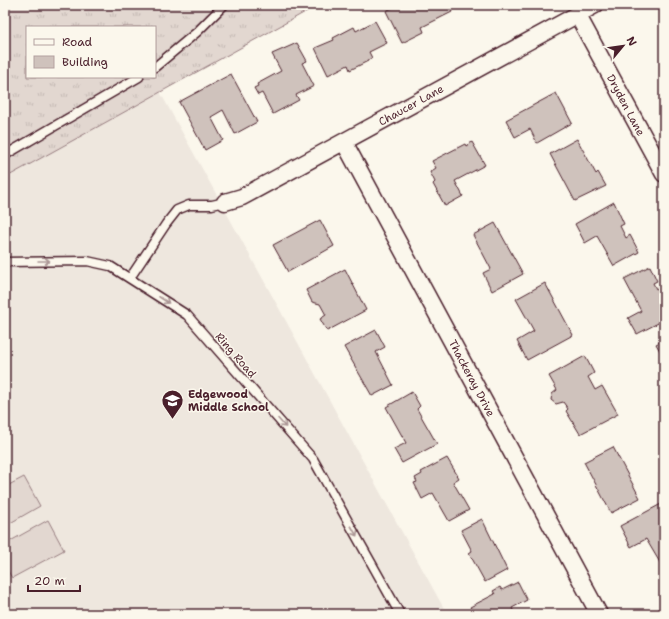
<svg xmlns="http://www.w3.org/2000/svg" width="669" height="619" font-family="'Shantell Sans',sans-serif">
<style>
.built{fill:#eee7de}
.grass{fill:url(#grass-tufts);stroke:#967b7e;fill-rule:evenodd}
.pitch{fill:#e2d7d0;stroke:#967b7e}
.building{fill:#cfc2bc;stroke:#4a1f2b}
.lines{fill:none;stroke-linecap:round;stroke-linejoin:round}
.service-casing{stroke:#4a1f2b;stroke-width:11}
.minor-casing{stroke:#4a1f2b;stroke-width:19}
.service{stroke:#fbf7ec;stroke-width:8}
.minor{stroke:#fbf7ec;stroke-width:16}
.oneway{stroke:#ab9695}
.labels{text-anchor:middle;stroke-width:3;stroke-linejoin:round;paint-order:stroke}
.street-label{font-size:11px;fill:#4a1f2b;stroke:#fbf7ec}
.poi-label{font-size:11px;font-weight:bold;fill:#4a1f2b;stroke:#fbf7ec;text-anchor:start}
</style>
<defs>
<pattern id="grass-tufts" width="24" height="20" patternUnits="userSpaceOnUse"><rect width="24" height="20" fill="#e2d7d0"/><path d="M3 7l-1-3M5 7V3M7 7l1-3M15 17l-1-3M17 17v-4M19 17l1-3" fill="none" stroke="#c3b8b3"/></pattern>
</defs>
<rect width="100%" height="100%" fill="#fbf7ec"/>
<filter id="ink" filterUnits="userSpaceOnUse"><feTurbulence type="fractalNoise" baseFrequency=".025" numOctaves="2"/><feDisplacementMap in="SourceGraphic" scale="8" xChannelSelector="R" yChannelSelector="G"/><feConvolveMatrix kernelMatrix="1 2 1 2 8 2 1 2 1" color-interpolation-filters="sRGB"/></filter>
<g filter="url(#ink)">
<path class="built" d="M160,92L447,614H5V178Z"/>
<path class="grass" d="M5,5H318L5,178ZM27,27H155V77H27Z"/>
<path class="pitch" d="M24,477L40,506L5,526V487Z
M48,520L64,550L12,578L5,566V544Z"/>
<path class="building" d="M398,5H449L452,12L422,27L424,32L402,43L386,11Z
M375,21L387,43L369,52L372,58L368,60V61L350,70L348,65L328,75L315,48L334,40L333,38L354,27L356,31Z
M297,43L307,61L302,63L314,86L296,95L299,100L273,114L262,93L258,95L254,88L258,86L257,84L281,71L272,54Z
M231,74L257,122L235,134L223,110L211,117L223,140L205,150L179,102Z
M556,93L572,123L537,143L530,129L515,137L506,120Z
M577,139L596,174L598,172L606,186L575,201L550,154Z
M472,142L485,165L455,181L463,196L445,206L433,184L435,182L430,172L436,168L432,161L465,144L466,146Z
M614,202L624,224L620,226L626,238L630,235L639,252L614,266L597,236L585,243L575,224Z
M320,220L334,246L288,272L273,245Z
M495,223L523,274L492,291L483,273L491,269L473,235Z
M650,266L657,281L653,283L656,289L660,287L664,295V320L637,334L628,318L641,311L624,279Z
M345,269L366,310L327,331L320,319L326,315L320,304L312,302L306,290Z
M545,283L573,335L527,360L517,341L534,331L516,299Z
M376,330L385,347L376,352L393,385L372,396L344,347Z
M664,340V358L656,344Z
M585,356L594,373L588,377L595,390L602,386L618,414L580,434L566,411L568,409L563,402L556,404L551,400L552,394L557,390L549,376Z
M412,392L420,406L417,409L437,444L402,463L394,449L406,443L386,407Z
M613,447L640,498L611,513L584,462Z
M447,458L459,478L453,482L469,510L449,521L433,493L422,499L414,483L417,482L415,478L422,474L421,472Z
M661,504L664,508V565L662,566L646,539L631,547L620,526Z
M482,519L507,570L485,582L469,553L472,551L461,530Z
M518,582L527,600L512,608L515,614H474L470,607L495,594L493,591L500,587L502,590Z"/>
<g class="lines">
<defs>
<path id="service" d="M155,67L197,32L224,5
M5,155L139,77
M5,262L87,261L110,266L187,315L313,459L400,614
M130,278L166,224L177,210L189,205H212L225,202"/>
<path id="minor" d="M577,14L664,174
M344,142L599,614
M225,202L242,197L595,5"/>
</defs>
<use href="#service" class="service-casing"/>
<use href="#minor" class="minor-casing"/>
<use href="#service" class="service"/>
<use href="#minor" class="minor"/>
</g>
<defs><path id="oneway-shaft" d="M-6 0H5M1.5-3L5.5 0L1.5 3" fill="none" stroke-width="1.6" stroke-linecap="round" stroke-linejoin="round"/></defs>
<g class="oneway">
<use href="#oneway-shaft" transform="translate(44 261)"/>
<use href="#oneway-shaft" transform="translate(164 300) rotate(33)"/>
<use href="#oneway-shaft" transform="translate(282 423) rotate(48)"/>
<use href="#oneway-shaft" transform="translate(354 531) rotate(61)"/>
</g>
</g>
<defs>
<symbol id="school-pin" viewBox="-11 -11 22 30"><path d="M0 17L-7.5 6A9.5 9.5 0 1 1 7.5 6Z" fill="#4a1f2b" stroke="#fbf7ec"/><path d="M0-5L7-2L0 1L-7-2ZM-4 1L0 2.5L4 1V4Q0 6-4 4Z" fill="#fff"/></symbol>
</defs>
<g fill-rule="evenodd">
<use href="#school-pin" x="160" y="388" width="25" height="34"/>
</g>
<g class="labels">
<g class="street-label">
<text transform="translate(411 105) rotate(-29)" y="4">Chaucer Lane</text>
<text transform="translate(626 105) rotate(62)" y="4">Dryden Lane</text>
<text transform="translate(236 355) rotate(49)" y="4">Ring Road</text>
<text transform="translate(472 378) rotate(62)" y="4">Thackeray Drive</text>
</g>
<g class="poi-label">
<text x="188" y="398">Edgewood<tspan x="188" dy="13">Middle School</tspan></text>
</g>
</g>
<rect width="669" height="619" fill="none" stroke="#fbf7ec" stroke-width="20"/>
<rect x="10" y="10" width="649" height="599" fill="none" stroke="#4a1f2b" stroke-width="1.5" filter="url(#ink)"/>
<rect x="26" y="26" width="130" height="52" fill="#fbf7ec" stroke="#b4a19f"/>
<rect x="34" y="39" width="20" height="6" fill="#fbf7ec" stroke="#b4a19f"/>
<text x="62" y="46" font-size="12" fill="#4a1f2b">Road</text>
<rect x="34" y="56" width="20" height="12" fill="#cfc2bc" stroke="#b4a19f"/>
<text x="62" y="66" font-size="12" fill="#4a1f2b">Building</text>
<g transform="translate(623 46) rotate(61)" stroke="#fbf7ec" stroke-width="3" paint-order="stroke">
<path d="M0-3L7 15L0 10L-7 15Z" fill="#4a1f2b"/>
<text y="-6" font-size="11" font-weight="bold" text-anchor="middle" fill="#4a1f2b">N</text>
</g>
<path d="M28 585v6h52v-6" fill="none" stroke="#4a1f2b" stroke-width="2"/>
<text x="34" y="585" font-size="12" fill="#4a1f2b" stroke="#fbf7ec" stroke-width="3" paint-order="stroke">20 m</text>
</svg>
